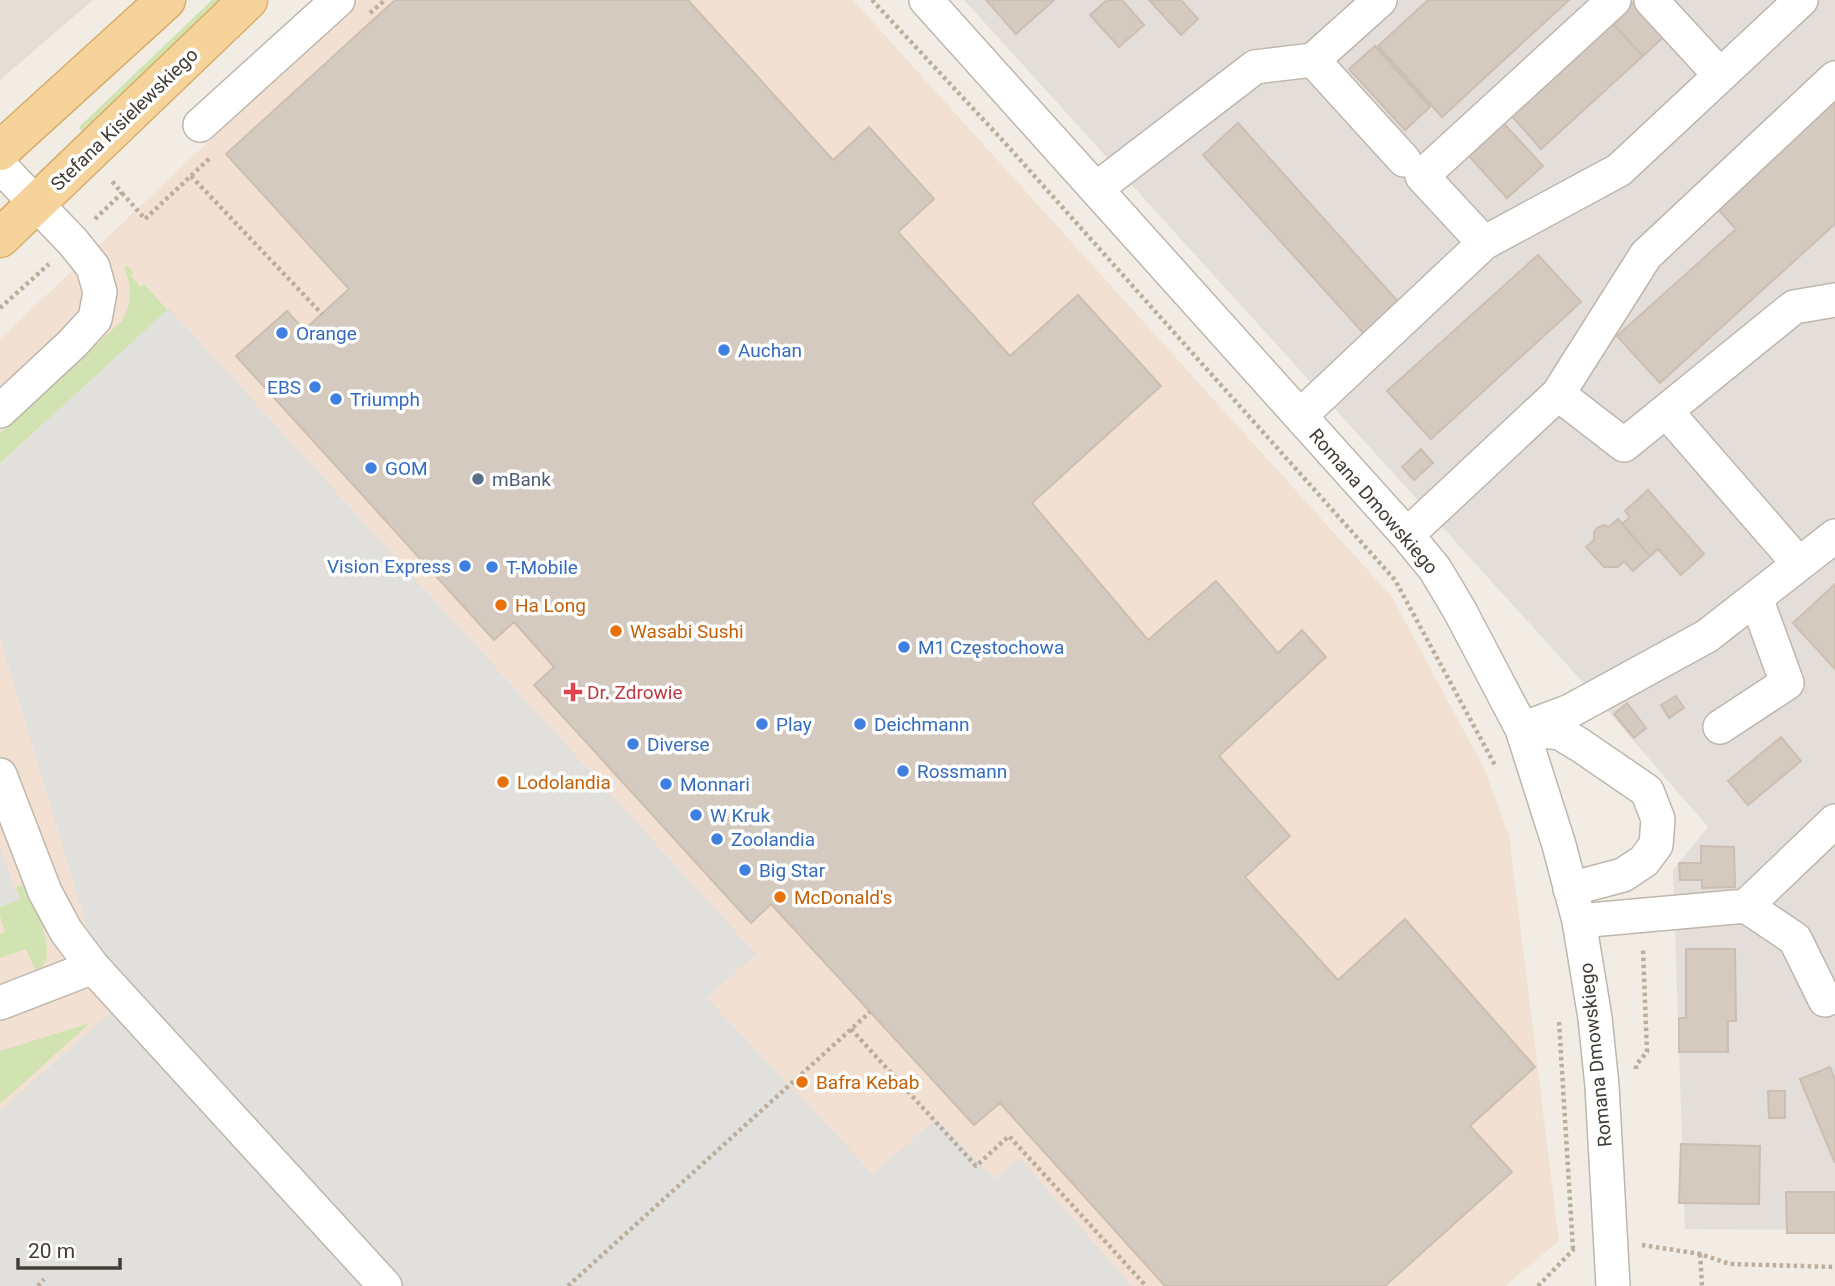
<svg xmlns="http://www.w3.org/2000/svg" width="1835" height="1286" font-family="Roboto,sans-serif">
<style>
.residential{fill:#e5ded4}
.commercial{fill:#f2e1d2}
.industrial{fill:#e3deda}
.green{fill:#d1e3b1}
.parking{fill:#e2e0dd}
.building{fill:#d5cabf;stroke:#ccbeb0;stroke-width:2}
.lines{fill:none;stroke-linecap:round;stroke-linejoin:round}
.minor-casing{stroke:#bfb6ac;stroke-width:36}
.major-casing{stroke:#d9ae6b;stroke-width:41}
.path{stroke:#bcae9b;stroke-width:4.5;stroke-dasharray:3.5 3.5;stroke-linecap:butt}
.minor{stroke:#fff;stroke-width:33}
.major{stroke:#f6d39a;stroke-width:38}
.shop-dot{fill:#3f7fe0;stroke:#fff;stroke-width:2.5}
.service-dot{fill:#5c6f8a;stroke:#fff;stroke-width:2.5}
.food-dot{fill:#e8710a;stroke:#fff;stroke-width:2.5}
.health-dot{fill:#e0444e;stroke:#fff;stroke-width:2.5}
.labels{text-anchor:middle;stroke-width:7;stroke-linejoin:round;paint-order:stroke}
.street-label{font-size:19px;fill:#433c35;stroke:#fff}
.shop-label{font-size:19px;fill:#366cbe;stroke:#fff;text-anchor:start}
.service-label{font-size:19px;fill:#4e5e75;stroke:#fff;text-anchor:start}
.food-label{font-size:19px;fill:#c56008;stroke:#fff;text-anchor:start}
.health-label{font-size:19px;fill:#be3a42;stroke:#fff;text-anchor:start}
</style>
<rect width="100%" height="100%" fill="#f1ede5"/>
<path class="residential" d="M0,0H93L0,80Z"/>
<path class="commercial" d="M358,0H853L1392,597L1484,768L1509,835L1559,1241L1505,1286H0V339Z"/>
<path class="industrial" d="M964,0H1835V1230L1685,1229L1673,870L1708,827L1580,679Z"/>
<path class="green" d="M212,0H228L83,134L79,127Z
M128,266L133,273L131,275L140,287L144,284L180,324L146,330L0,463V433L122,321C132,302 132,287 124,267Z
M25,884C33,907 63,956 36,972L26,949L0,958V934L5,932L0,916V907L20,899L16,887Z
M90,1023L0,1104V1051Z"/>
<path class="parking" d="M169,308L756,954L707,998L873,1174L936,1119L995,1179L1019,1157L1132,1286H0V1111L134,991L92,944L0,638V464Z
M0,848L19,900L0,907Z"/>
<path class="building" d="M395,0H688L833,160L869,127L934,199L898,232L1010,356L1078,295L1161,386L1032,503L1148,640L1216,581L1278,653L1302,630L1326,657L1219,756L1290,836L1245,877L1338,980L1405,919L1535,1067L1470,1126L1512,1172L1385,1286H1165L1000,1103L974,1125L771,904L751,923L534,685L554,667L514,622L494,640L236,356L287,311L304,330L349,289L226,154Z
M986,0H1054L1016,34Z
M1107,0H1122L1144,25L1119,47L1090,15Z
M1149,0H1181L1198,19L1181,35Z
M1428,0H1569L1442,117L1378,46Z
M1636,0L1667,34L1643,56L1611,22Z
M1611,22L1643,56L1541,149L1510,114Z
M1375,46L1430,107L1405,130L1349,69Z
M1835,96V224L1660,383L1617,336L1736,229L1714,205Z
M1496,115L1543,166L1507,198L1460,146Z
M1238,123L1401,305L1366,336L1203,155Z
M1538,255L1581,302L1431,439L1387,391Z
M1421,449L1433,463L1414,480L1402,467Z
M1648,490L1704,554L1681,575L1658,549L1650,556L1622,524L1630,517L1625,511Z
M1618,519L1650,556L1633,571L1624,561L1618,567H1604L1586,547L1594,540V532L1597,528L1604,525L1609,527Z
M1835,584V669L1793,623Z
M1676,696L1684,708L1669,718L1661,705Z
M1627,703L1646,728L1634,738L1614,714Z
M1781,737L1801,761L1748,805L1728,781Z
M1701,846L1734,847L1735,887L1702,888V880H1680L1679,863H1701Z
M1686,949H1735L1736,1021H1728V1052H1679V1018H1686Z
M1830,1067L1835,1080V1163L1800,1079Z
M1768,1091H1785V1118H1769Z
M1681,1144L1760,1146L1759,1204L1679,1203Z
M1786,1192H1835V1233H1787Z"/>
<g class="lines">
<defs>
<path id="minor" d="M926,0L1407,535L1435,569L1460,611L1522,729L1559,845L1579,921L1595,1018L1602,1086L1613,1286
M1651,0L1720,75
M1313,60L1404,160
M200,125L338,0
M0,166L73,242L93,267L100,292L95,319L72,344L0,411
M1096,189L1255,67L1313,60L1380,0
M1484,243L1422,176L1614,0
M1558,394L1624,445L1794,307L1835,300
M1666,411L1799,564
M1300,416L1484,243L1619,170L1801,0
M1407,535L1558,394L1646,255L1835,78
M1720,727L1787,683L1756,598
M1522,729L1570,711L1707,636L1835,536
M1524,729L1560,733L1580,745L1647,791L1658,819L1656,845L1644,861L1623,875L1570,889
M0,775L45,892L66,931L93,967L385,1286
M1746,906L1795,939L1825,1000
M1579,921L1746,906L1835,821
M0,1003L93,967"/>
<path id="major" d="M0,151L166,0
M0,238L248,0"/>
</defs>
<use href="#minor" class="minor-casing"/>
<use href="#major" class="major-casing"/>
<path class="path" d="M872,0L1005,143L1395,580L1496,767
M370,13L385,0
M191,176L322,314
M122,193L145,219L210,158
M95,219L122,193L111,180
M0,308L49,264
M1559,1022L1573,1249
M851,1029L976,1166L1009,1136L1146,1286
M1636,1069V1065L1647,1052L1643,949
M1642,1245L1700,1254L1730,1264L1835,1267
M1700,1254L1702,1286
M38,1286L44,1279
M568,1286L870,1012
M1538,1286L1574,1249"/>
<use href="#minor" class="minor"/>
<use href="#major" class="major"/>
</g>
<g class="shop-dot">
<circle cx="282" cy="333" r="7"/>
<circle cx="724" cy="350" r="7"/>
<circle cx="315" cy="387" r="7"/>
<circle cx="336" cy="399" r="7"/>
<circle cx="371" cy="468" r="7"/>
<circle cx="465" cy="566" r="7"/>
<circle cx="492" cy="567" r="7"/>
<circle cx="904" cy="647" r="7"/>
<circle cx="762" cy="724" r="7"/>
<circle cx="860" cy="724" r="7"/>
<circle cx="633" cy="744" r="7"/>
<circle cx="903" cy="771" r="7"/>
<circle cx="666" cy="784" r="7"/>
<circle cx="696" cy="815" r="7"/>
<circle cx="717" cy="839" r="7"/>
<circle cx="745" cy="870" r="7"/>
</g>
<circle class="service-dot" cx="478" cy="479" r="7"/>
<g class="food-dot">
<circle cx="501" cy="605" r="7"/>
<circle cx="616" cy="631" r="7"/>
<circle cx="503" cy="782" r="7"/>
<circle cx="780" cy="897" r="7"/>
<circle cx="802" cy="1082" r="7"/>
</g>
<path class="health-dot" d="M569.5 681.5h7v7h7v7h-7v7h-7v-7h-7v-7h7z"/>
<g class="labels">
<g class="street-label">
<text transform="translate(124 119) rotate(-44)" y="7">Stefana Kisielewskiego</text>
<text transform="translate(1374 501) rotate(49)" y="7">Romana Dmowskiego</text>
<text transform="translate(1595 1055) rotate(-96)" y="7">Romana Dmowskiego</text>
</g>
<g class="shop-label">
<text x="296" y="340">Orange</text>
<text x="738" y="357">Auchan</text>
<text x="301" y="394" text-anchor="end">EBS</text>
<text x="350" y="406">Triumph</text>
<text x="385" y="475">GOM</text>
<text x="451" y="573" text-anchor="end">Vision Express</text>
<text x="506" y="574">T-Mobile</text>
<text x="918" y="654">M1 Częstochowa</text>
<text x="776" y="731">Play</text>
<text x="874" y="731">Deichmann</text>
<text x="647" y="751">Diverse</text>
<text x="917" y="778">Rossmann</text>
<text x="680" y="791">Monnari</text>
<text x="710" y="822">W Kruk</text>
<text x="731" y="846">Zoolandia</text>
<text x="759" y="877">Big Star</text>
</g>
<g class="service-label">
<text x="492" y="486">mBank</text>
</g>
<g class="food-label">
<text x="515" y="612">Ha Long</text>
<text x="630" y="638">Wasabi Sushi</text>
<text x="517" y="789">Lodolandia</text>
<text x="794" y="904">McDonald's</text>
<text x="816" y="1089">Bafra Kebab</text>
</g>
<g class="health-label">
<text x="587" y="699">Dr. Zdrowie</text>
</g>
</g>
<path d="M18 1258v10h102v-10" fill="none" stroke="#433c35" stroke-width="3.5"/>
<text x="28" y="1258" font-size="21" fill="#433c35" stroke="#ffffff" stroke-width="5" paint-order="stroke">20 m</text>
</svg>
